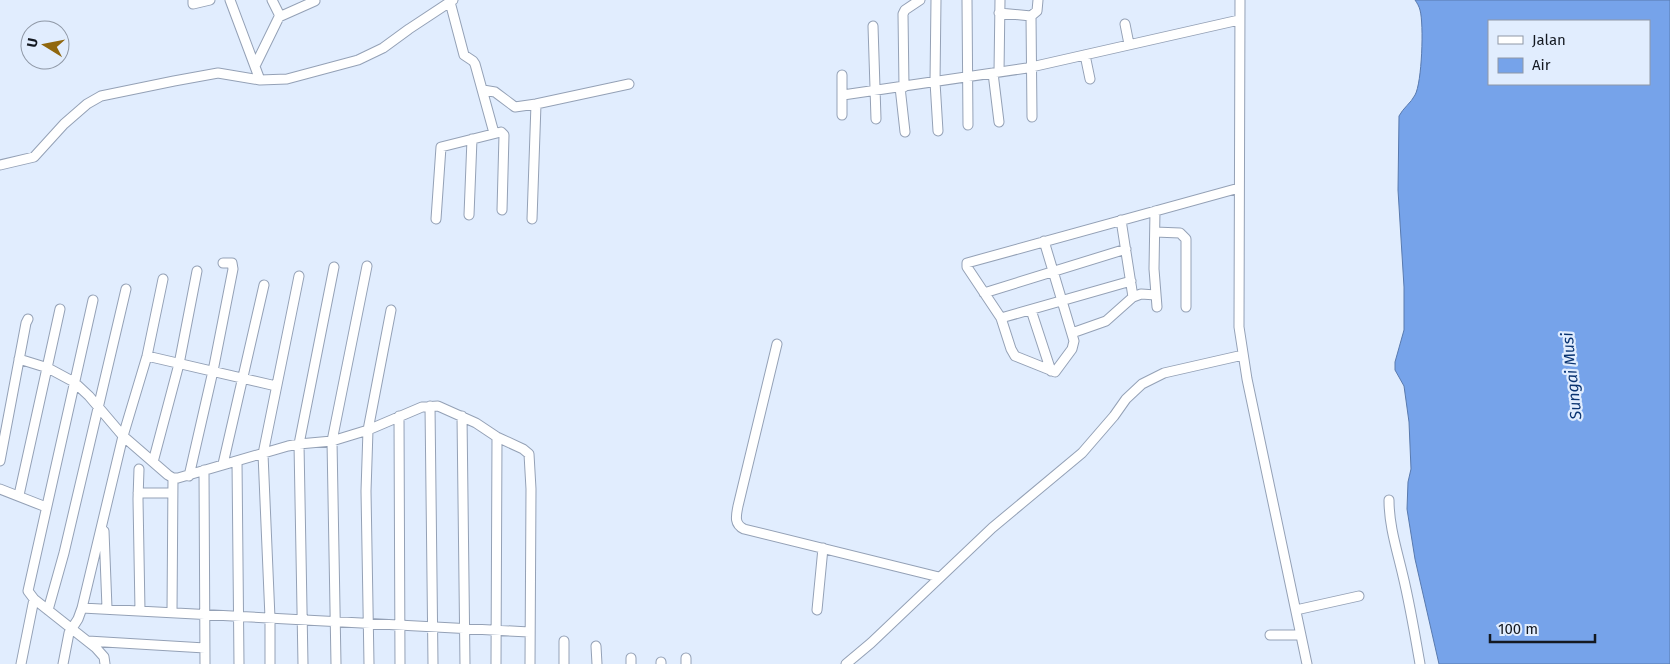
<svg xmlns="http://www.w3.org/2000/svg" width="1670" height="664" font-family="'Fira Sans',sans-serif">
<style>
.water{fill:#76a3ea;stroke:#597aae;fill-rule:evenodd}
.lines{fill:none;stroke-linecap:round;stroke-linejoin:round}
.minor-casing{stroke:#94a1b6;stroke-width:11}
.minor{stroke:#fff;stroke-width:9}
.labels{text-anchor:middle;stroke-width:4.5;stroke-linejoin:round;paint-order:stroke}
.water-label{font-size:16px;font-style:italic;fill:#093371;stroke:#e1edfe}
</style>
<rect width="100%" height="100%" fill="#e1edfe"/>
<path class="water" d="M1415,0H1670V664H1439L1415,559L1407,509L1408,482L1411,469L1409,422L1404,386L1395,370V362L1404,330V287L1398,190L1399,116C1403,108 1411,103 1415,95C1422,83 1424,24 1420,10C1419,6 1417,3 1415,0ZM1489,21H1649V84H1489Z"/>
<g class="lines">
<defs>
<path id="minor" d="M193,0V4L210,0
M230,0L260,80
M936,0L935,82L938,131
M967,0L968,125
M1240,0L1239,327L1247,379L1307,664
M450,2L464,55L473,61L475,64L494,133
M999,13L1031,16
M279,17L315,1
M1125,24L1129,44
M873,26L876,119
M1085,55L1090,79
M255,66L279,17V14L272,0
M999,72L1000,0
M993,73L999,122
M900,87L905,132
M904,87L903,14L905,10L920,0
M483,90L495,92L515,107L536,104L629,84
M843,95L1027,68L1239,20
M842,115V75
M1032,117L1031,16L1037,11L1038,0
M0,165L34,157L64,124L87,104L101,96L174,81L218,73L260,80L287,79L358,60L383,48L409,29L453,0
M1155,211L1154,269L1157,307
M469,215L472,139
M436,219L441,147L501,132L504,135L502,210
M532,219L536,104
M1155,232L1180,233L1186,239V307
M1044,241L1074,341L1072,349L1055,372L1015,356L1011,349L1001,318L967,267V263L1239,188
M984,293L1126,249
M1133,297L1141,294L1156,295
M93,300L28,591L34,599L96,648L104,657L105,664
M1031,310L1051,371
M1001,318L1131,281
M1072,333L1106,321L1133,297L1121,220
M777,344L738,506C736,516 734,524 744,529L939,577
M147,356L276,386
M19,359L48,368L74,382L89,396L123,436L168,475L173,478H178L288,446L299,444L332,441L368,430L391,310
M430,406L433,664
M399,416L400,664
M462,416L465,664
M0,461L26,323L28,319
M237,461L239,664
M153,462L179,364L197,271
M223,464L264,285
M139,469L138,499L140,610
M204,470L205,664
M189,476L213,371L233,269L232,263H223
M0,489L46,507
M138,493H172
M19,495L60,309
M1389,500C1389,526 1397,550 1403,576C1410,605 1415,635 1420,664
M104,531L107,608
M82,608L529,632
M48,610L64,553L126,289
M817,610L823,548
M1296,610L1359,596
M172,612L173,478
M1270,635H1301
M88,641L205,648
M596,646L597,664
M686,658V664
M661,662V664
M21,664L34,599
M63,664L69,633L78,619L82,608L123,436L147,356L163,279
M270,664V618L263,454L299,276
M303,664L299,444L334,267
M336,664L332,441L367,266
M369,664L366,491L368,430L422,407L438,406L476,423L497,437L523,449L529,454L531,489L530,664
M496,664L497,437
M564,664V641
M631,664V658
M846,664L871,643L992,528L1082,453L1114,416L1126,399L1142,384L1164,373L1243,355"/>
</defs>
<use href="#minor" class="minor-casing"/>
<use href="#minor" class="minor"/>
</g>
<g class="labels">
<g class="water-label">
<text transform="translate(1571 376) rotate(-96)" y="6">Sungai Musi</text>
</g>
</g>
<rect x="1488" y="20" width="162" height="65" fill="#e1edfe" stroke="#8f98a6"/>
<rect x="1498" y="36" width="25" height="8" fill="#ffffff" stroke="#8f98a6"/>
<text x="1532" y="45" font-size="15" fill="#141921">Jalan</text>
<rect x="1498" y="58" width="25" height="15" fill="#76a3ea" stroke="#8f98a6"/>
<text x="1532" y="70" font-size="15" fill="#141921">Air</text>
<g transform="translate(45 45) rotate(280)"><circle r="24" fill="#e1edfe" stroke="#8f98a6"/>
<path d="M0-4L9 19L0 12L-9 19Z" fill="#90670e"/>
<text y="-8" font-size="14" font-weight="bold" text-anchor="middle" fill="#141921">U</text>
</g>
<path d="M1490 634v8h105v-8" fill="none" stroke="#141921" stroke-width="2.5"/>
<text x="1498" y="634" font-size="15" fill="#141921" stroke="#e1edfe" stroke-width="4" paint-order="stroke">100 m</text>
</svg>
